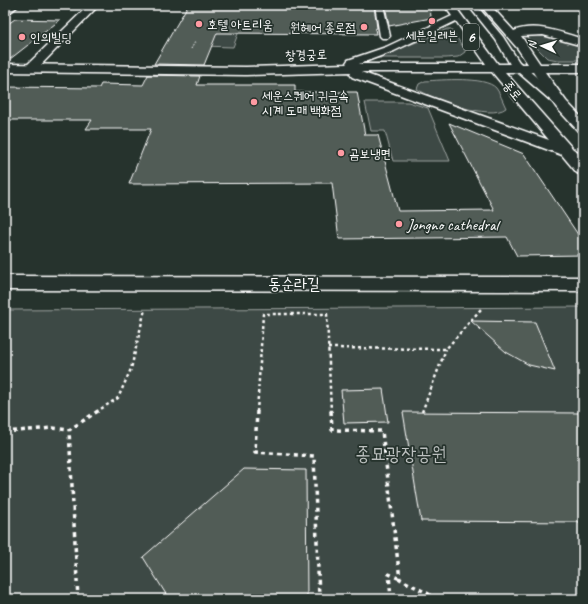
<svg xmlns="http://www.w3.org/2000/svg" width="588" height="604" font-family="Caveat,'Poor Story',sans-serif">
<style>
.green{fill:#3e4944;stroke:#9ea4a2}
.building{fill:#515c57;stroke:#fff}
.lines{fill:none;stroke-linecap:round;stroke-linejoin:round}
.service-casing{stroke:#fff;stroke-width:3}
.minor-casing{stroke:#fff;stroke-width:3}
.primary-casing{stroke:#fff;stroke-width:3}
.path-far2{stroke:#fff;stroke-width:1;stroke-dasharray:1.5 1.5;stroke-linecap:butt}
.path-far1{stroke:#fff;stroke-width:2.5;stroke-dasharray:3 3;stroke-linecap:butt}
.path{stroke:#fff;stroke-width:3.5;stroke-dasharray:4 4;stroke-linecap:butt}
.service{fill:#26332d;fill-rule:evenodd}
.minor{fill:#26332d;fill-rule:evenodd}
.primary{fill:#26332d;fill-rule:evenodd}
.poi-dot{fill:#ff9aa2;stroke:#26332d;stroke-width:1.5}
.labels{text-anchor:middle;stroke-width:3.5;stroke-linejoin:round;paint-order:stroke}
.far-poi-label{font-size:13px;fill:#fff;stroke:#26332d;text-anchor:start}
.far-street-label{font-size:13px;fill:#fff;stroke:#26332d}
.shield{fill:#26332d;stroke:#bec2c0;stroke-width:1}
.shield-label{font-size:15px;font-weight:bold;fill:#fff}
.poi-label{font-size:16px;fill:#fff;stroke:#26332d;text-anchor:start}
.street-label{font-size:16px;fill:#fff;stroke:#26332d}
.near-park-label{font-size:19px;fill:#bbbfbe;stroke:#26332d}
</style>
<rect width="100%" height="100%" fill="#26332d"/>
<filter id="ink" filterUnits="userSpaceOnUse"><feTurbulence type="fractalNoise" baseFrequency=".025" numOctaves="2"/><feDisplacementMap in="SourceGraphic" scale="8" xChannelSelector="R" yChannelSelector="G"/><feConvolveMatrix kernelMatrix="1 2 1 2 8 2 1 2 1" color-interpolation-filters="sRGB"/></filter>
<g filter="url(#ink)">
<path class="green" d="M447,29H451L465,50V52L458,57L446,58H375L422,40Z
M217,31H239L233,47L202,46Z
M529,35H542L583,46V60H558L547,58L527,38Z
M425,81C441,80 485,76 496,88C500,93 503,102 506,108C490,121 433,99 417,89L419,84Z
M365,102H408L428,108L450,161H393L385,131H371Z
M583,307V599H5V310Z"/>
<path class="building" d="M188,5H374L377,28L375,29L376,34L217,33L204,65L154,64Z
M385,5H430L431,18L389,26Z
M15,19L60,20L5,63V26Z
M148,75L200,76L197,85H295V92H357L365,135H378L398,211L494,210L449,123L524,154L583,242V255L517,256L507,237L339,239L332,183L129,184L151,129H86L92,120H5V87L99,88L101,84L143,85Z
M471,321L535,322L555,371L529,365L506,352Z
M383,389L388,422L344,423L341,390Z
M403,412L583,413V522L421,521Z
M244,469L306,470L307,599H169L143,557Z"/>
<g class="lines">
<defs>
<path id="service" d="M375,5H383L390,36L388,38H382L380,36Z
M468,5H476L503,37L519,62L565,102L567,104L565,106H557L511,66L496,40Z"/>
<path id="minor" d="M8,5H19L8,14L5,15V7Z
M89,5H99L35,71H27L25,68L27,65Z
M5,276L583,277V291L5,290Z"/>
<path id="primary" d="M444,5H454L498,64H528L518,49L480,5H490L514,31C536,22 562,33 583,39V46L543,35L521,36L540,64H583V72H545L566,101L583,119V132L578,131L556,107L533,72H505L573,149C583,154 583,164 583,175L577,173L562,155L352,77L350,74L351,72L246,75L5,72V64L246,67L347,64L346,63L348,60L386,47L452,16ZM456,21L486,64H359L394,51ZM361,72H492L549,140Z"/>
</defs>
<use href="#service" class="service-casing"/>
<use href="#minor" class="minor-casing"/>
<use href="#primary" class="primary-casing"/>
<path class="path-far2" d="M577,5L583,10
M191,49L195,42"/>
<path class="path-far1" d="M328,348L446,349L481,309
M96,412L118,398L131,369L145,309
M257,412L263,314H327L331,412
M422,412L446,349"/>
<path class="path" d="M257,411L255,452L314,456L319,599
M331,411L332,430L382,431L400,579L438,599
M5,432L53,428L69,430
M78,599L69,430L98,411
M391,599L389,574L400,579"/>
<use href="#service" class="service"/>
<use href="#minor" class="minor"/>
<use href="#primary" class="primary"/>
</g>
</g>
<g class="poi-dot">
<circle cx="432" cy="21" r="4"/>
<circle cx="199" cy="24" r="4"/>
<circle cx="364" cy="27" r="4"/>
<circle cx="22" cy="37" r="4"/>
<circle cx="254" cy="102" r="4"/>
<circle cx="341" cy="153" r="4"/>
<circle cx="399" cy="224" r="4"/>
</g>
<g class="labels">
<g class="far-poi-label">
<text x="207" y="29">호텔 아트리움</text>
<text x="356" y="32" text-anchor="end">원헤어 종로점</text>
<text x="432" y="40" text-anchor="middle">세븐일레븐</text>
<text x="30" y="42">인의빌딩</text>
<text x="262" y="100">세운스퀘어 귀금속<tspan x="262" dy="15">시계 도매 백화점</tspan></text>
<text x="349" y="158">곰보냉면</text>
</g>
<g class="far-street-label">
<text transform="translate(306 54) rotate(-2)" y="5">창경궁로</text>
<text transform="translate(513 90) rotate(50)" y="5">종로</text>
</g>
<rect class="shield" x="463" y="24" width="16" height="26" rx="3"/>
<g class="shield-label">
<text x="471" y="42">6</text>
</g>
<g class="poi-label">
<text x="407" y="230">Jongno cathedral</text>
</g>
<g class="street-label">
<text x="294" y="289">동순라길</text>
</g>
<g class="near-park-label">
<text x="401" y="460">종묘광장공원</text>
</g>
</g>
<rect width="588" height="604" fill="none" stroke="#26332d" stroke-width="20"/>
<rect x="10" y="10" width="568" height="584" fill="none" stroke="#fff" stroke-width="1.5" filter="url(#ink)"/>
<g transform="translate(542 46) rotate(274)" stroke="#26332d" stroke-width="3" paint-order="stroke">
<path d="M0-3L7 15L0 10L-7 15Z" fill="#ffffff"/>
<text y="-6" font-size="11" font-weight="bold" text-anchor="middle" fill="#ffffff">N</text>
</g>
</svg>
